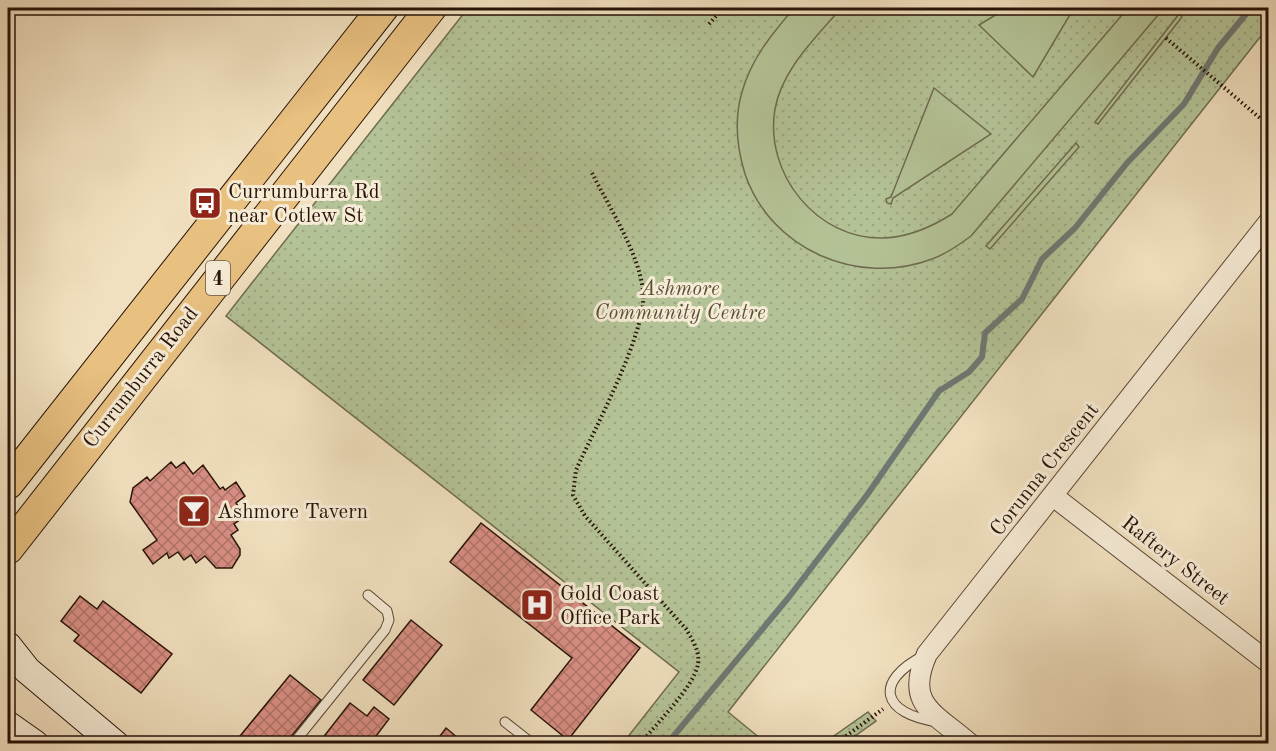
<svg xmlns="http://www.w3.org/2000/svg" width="1276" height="751" font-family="'Old Standard TT',serif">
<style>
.park{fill:url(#park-dots);stroke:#6e6b50;stroke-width:1.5}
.pitch{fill:#b4c397;stroke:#6e6b50;stroke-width:1.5}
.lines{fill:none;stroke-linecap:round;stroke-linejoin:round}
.stream{stroke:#6e7873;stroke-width:6}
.building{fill:url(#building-cross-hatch);stroke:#271308;stroke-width:1.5}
.service-casing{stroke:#5a4636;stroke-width:11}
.minor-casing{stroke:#5a4636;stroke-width:22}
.secondary-casing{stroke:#271308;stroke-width:29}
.primary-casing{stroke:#271308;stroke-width:32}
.path{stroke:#271308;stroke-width:4;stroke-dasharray:1.5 3;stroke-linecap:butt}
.service{stroke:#f6ebd5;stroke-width:9}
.minor{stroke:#f6ebd5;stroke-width:20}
.secondary{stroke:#f6ebd5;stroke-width:27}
.primary{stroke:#e8c080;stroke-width:30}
.labels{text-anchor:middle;stroke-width:6;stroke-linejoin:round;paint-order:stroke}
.shield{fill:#f6ebd5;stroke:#655446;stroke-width:1.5}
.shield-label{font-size:20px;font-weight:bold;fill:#271308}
.poi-label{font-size:21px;fill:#271308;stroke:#f6ebd5;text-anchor:start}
.park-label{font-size:21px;font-style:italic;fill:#58513a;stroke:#f6ebd5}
.street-label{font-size:21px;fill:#271308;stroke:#f6ebd5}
</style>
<defs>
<pattern id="park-dots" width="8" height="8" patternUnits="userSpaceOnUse" patternTransform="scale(1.5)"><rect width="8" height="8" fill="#b4c397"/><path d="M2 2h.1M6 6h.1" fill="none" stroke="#9ba781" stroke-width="1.8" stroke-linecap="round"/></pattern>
<pattern id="building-cross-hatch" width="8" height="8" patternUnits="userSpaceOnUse" patternTransform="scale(1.5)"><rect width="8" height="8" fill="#da8f85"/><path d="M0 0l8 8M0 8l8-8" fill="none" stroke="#b1746b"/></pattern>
</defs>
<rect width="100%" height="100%" fill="#f1e0bf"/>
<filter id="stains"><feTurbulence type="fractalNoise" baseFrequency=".00333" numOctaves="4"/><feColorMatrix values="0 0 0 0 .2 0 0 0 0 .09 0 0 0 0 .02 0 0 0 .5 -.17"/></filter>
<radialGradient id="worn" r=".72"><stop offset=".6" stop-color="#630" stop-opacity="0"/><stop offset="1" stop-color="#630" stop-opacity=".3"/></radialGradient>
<path class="park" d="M468,8H1268V27L728,712L766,743H623L679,672L226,316Z
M868,712L876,721L845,743H824Z"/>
<path class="pitch" d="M794,8H841C816,38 782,69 775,109C764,174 817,240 884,238C909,237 930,228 952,214L1128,8H1164L971,236C959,245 946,254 932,259C858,287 771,250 745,174C737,148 734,119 742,92C751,59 772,34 794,8Z
M1007,8H1074L1033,77L979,25Z
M1179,14L1182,17L1098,124L1095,122Z
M934,88L991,134L893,198L891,204L887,203L886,199L891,197Z
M1076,143L1079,147L990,249L986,246Z"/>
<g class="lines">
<path class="stream" d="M667,744L789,597L867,495L939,391L969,372L982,357L985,333L1022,299L1042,259L1075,228L1127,163L1184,104L1218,48L1251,8"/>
</g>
<path class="building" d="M171,462L176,468L184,462L193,474L203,465L220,489L223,487L225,490L236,482L245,496L236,503L238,506L234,510L241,519L234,524L238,530L231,535L240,549V555L232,568H216L205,556L196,563L191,555L184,560L178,552L169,558L167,553L153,564L143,550L157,540L130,502L133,488L147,477L150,481Z
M481,523L640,648L568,740L531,710L572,658L450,562Z
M80,596L97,609L103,601L172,654L141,693L74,641L79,635L61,621Z
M411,620L442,645L394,705L363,680Z
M290,675L321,700L285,744H239L236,741Z
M350,703L367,716L374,707L389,719L370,744H318Z
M446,728L465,744H434Z"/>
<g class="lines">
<defs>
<path id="service" d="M925,655C872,682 882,714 938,722
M505,722L533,744
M293,744L385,630L389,620L387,611L368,595"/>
<path id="minor" d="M1053,496L1268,662
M970,744C935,713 904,705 927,654L1268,223"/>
<path id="secondary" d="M8,646L27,670L115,744
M8,725L35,744"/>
<path id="primary" d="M8,484L383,8
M8,549L431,8"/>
</defs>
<use href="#service" class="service-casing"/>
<use href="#minor" class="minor-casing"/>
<use href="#secondary" class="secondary-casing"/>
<use href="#primary" class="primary-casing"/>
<path class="path" d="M709,24L723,8
M1166,38L1268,125
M592,173C609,207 639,253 643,291C648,330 594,430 576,470L573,495L585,516L686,629C692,639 700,651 698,664C694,687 656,724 640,744
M835,744L883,709"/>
<use href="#service" class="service"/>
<use href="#minor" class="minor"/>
<use href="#secondary" class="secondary"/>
<use href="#primary" class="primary"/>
</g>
<defs>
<symbol id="bus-square" viewBox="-11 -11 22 22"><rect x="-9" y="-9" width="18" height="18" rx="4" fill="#8f2418" stroke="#f6ebd5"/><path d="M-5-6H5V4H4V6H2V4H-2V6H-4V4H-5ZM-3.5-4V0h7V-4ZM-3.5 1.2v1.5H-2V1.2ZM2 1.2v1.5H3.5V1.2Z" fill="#fff"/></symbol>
<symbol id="bar-square" viewBox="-11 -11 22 22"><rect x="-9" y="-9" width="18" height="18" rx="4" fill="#8f2418" stroke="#f6ebd5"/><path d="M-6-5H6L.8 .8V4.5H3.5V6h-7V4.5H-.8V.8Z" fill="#fff"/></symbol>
<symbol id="hospital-square" viewBox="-11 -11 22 22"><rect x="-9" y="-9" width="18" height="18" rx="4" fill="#8f2418" stroke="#f6ebd5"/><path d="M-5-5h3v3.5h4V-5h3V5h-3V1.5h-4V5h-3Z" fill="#fff"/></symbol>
</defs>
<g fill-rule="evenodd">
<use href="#bus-square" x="186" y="184" width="38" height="38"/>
<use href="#bar-square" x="175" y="492" width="38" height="38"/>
<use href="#hospital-square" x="518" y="586" width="38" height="38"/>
</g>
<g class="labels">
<rect class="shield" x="206" y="261" width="24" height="34" rx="4.5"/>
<g class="shield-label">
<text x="218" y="285">4</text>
</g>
<g class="poi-label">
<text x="228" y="198">Currumburra Rd<tspan x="228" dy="24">near Cotlew St</tspan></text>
<text x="217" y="518">Ashmore Tavern</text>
<text x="560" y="600">Gold Coast<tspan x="560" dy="24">Office Park</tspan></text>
</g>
<g class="park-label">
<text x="680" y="295">Ashmore<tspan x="680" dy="24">Community Centre</tspan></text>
</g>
<g class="street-label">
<text transform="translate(140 377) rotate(-52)" y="7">Currumburra Road</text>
<text transform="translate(1044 469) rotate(-52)" y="7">Corunna Crescent</text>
<text transform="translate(1176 560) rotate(38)" y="7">Raftery Street</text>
</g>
</g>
<rect width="1276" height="751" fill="none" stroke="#f1e0bf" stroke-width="30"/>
<rect x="9" y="9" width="1258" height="733" fill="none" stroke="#271308" stroke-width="3"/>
<rect x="15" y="15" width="1246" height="721" fill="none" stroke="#271308" stroke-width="1.5"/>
<rect width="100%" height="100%" filter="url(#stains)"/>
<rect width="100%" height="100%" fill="url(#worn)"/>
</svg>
